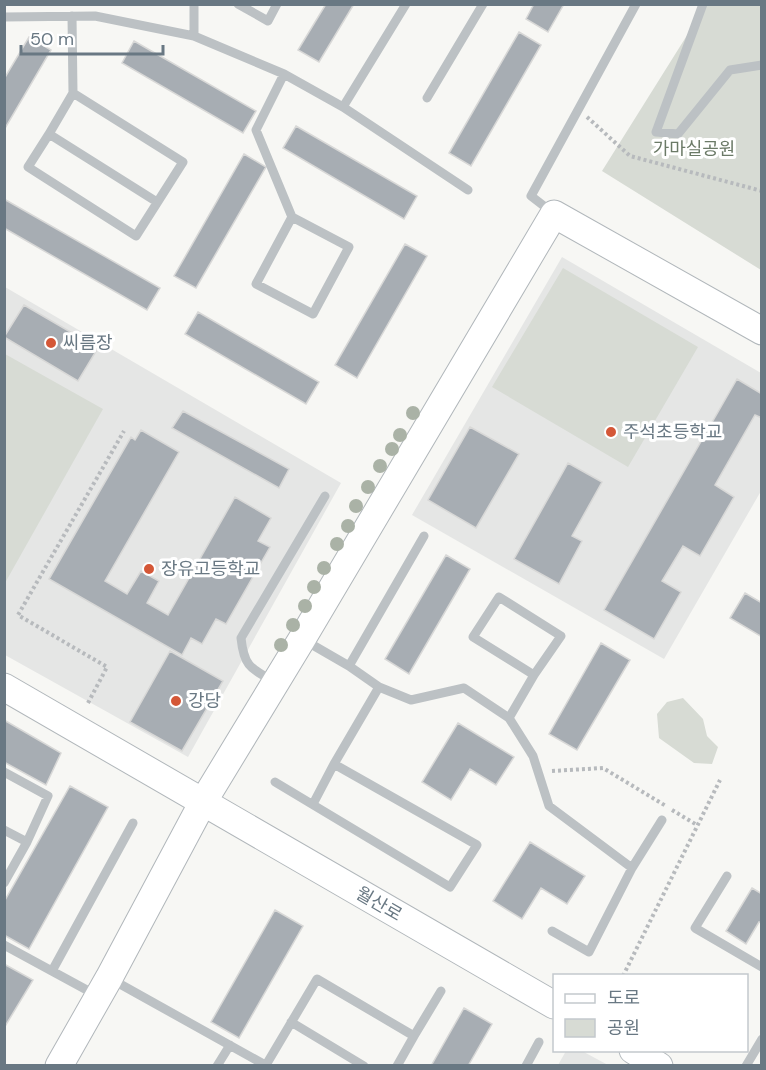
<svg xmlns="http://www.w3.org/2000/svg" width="766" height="1070" font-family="'DM Sans','Noto Sans KR',sans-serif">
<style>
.built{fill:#e5e6e5}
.green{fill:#d7dbd4}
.building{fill:#a7adb3;stroke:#d8d8d7;stroke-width:1.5}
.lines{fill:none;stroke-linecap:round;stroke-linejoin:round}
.secondary-casing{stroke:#b1b7bb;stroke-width:29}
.path{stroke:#b7babd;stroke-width:4;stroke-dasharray:3 3;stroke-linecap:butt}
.lane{stroke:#bcc1c4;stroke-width:9}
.secondary{stroke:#fff;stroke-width:27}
.tree{fill:#aab2a6}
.poi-dot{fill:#d45737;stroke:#fff;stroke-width:2}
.labels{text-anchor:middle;stroke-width:6;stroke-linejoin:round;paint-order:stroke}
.park-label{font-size:18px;fill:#6b7a67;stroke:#fff}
.poi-label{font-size:18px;fill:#697883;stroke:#fff;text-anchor:start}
.street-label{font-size:18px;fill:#697883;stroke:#fff}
</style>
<rect width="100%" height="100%" fill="#f7f7f4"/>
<path class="built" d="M562,257L761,373V491L664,659L412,515Z
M5,287L341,483L188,757L5,655Z
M566,1051H582L608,1065H558Z"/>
<path class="green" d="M706,5H761V270L602,171Z
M563,268L698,347L628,467L492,387Z
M5,354L103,409L5,583Z
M683,698L703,719L707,736L718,747L712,764L694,763L659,738L657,714L667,702Z"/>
<path class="building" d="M326,4H354L319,62L298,50Z
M534,4H564L548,32L526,19Z
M519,32L541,45L471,166L449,153Z
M29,37L51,50L4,130V79Z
M134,41L256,111L243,133L122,63Z
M296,126L417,196L404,219L283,148Z
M244,154L266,167L196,288L174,276Z
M4,199L160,288L147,310L4,228Z
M405,244L427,256L357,378L335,365Z
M24,305L98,348L78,381L4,337Z
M198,312L319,382L306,404L185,334Z
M737,379L762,394V418L755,415L715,485L734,497L700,556L683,546L662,581L681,592L654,639L604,610Z
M183,411L289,469L279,488L172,428Z
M470,427L519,454L476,528L428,500Z
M141,430L179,452L105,581L127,594L141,571L159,581L147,603L168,615L235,497L271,518L258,541L270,547L226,624L216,619L202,644L191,638L182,655L49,579L131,437L135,440Z
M568,463L602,482L572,536L582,541L559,584L514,559Z
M446,555L470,569L409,674L385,659Z
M745,593L762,603V637L730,618Z
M601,643L630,660L577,750L549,734Z
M170,651L223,681L182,751L130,722Z
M4,720L61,753L46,785L4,762Z
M458,723L514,757L496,785L470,769L451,800L422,782Z
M70,786L108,807L29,949L4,935V902Z
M530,842L585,876L567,904L541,888L522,919L493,901Z
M752,888L762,894V923L759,922L746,944L726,931Z
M275,910L303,926L239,1038L211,1022Z
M4,964L33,980L4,1028Z
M464,1008L492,1024L468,1066H431Z"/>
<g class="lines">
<defs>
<path id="secondary" d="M4,687L554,1005
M633,1050L659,1066
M59,1066L109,978L203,802L302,639L554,214L762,331"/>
</defs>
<use href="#secondary" class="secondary-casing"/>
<path class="path" d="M587,117L630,156L762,191
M88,703L107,667L18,615L124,431
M552,771L603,768L666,806
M672,810L697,825
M623,976L720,780"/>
<path class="lane" d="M238,4L268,21L277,4
M703,4L656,132L678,134L730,70L762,65
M4,17L95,16L194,36L284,74L343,107L468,190
M194,36V4
M284,74L256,130L292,217
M73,93L183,162L136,236L28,167L49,134L157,202
M427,98L483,4
M343,107L406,4
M49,134L73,93L72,16
M553,213L531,196L636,4
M292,217L349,247L313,314L256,284Z
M304,640L349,666L379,687L411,700L464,688L509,718L533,756L549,806L632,868L589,952L552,931
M349,666L424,536
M273,681C250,668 244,666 241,638L325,496
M509,718L534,675L561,636L499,597L473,637L534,675
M4,772L48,796L27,842L4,883
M275,782L450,887L477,845L334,764
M313,804L334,764L379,687
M4,830L27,842
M632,868L662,820
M727,876L695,928L762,967
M4,945L96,995
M52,971L133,823
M111,979L267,1066
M291,1022L364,1066
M414,1036L441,991
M266,1065L317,979L414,1036L397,1066
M217,1066L230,1045
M526,1066L539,1042
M746,1066L762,1039"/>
<use href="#secondary" class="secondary"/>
</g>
<g class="tree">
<circle cx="413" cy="413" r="7"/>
<circle cx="400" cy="435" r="7"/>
<circle cx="392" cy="449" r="7"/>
<circle cx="380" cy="466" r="7"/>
<circle cx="368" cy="487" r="7"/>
<circle cx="356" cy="506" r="7"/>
<circle cx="348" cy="526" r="7"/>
<circle cx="337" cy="544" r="7"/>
<circle cx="324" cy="568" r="7"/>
<circle cx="314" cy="587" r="7"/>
<circle cx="305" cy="606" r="7"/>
<circle cx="293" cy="625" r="7"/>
<circle cx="281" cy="645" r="7"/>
</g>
<g class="poi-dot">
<circle cx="51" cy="343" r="6"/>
<circle cx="611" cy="432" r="6"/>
<circle cx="149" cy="569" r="6"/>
<circle cx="176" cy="701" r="6"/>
</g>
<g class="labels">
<g class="park-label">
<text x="694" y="155">가마실공원</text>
</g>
<g class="poi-label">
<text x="63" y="349">씨름장</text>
<text x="623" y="438">주석초등학교</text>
<text x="161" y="575">장유고등학교</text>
<text x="188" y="707">강당</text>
</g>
<g class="street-label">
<text transform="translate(379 904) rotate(30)" y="6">월산로</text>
</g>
</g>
<rect width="766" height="1070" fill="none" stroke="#697883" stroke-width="12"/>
<rect x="553" y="974" width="195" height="78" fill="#ffffff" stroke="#c3c9cd" stroke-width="1.5"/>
<rect x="565" y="994" width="30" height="9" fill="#ffffff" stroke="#c3c9cd" stroke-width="1.5"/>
<text x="607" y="1004" font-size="18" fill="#697883">도로</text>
<rect x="565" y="1019" width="30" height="18" fill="#d7dbd4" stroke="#c3c9cd" stroke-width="1.5"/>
<text x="607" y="1034" font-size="18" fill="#697883">공원</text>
<path d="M21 45v9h142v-9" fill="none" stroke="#697883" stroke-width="3"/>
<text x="30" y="45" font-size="18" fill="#697883" stroke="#ffffff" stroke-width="4.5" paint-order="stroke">50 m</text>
</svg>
